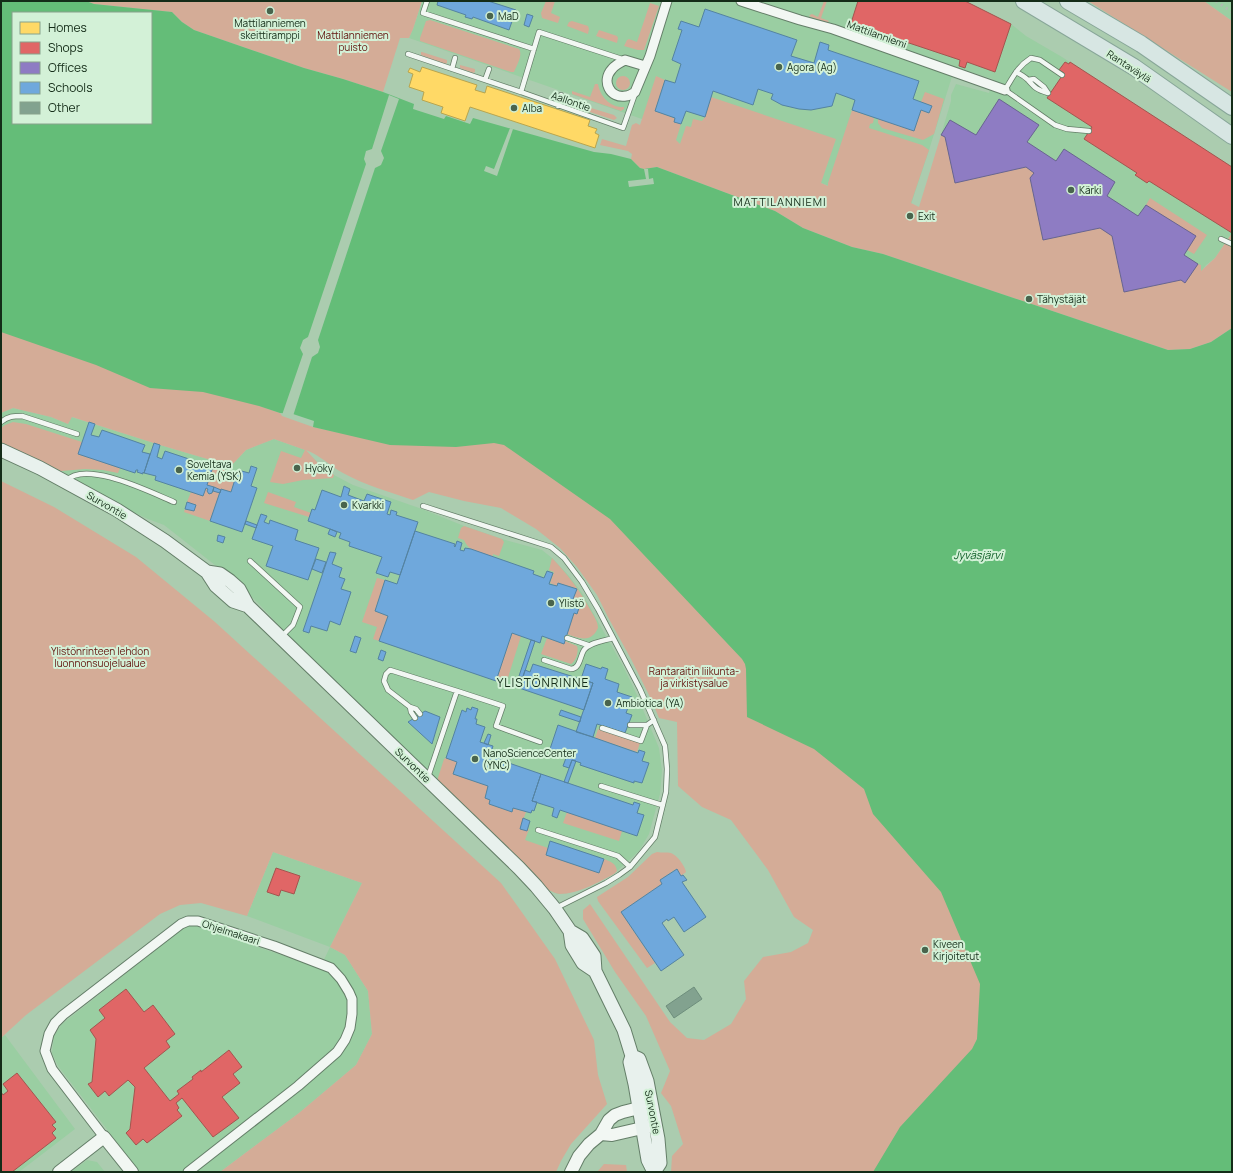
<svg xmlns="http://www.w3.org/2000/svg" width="1233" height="1173" font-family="Manrope,sans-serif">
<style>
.built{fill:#9acea2}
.green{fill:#d4ac97}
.water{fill:#64bd78;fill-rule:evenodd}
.pier{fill:#abccaf}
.homes{fill:#ffd966;stroke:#b8a54f}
.shops{fill:#e06666;stroke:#a3554f}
.offices{fill:#8e7cc3;stroke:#696490}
.schools{fill:#6fa8dc;stroke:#5483a1}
.building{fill:#82a28f;stroke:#6e8e7c}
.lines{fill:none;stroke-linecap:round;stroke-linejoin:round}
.service-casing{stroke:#647e68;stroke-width:6}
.minor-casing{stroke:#647e68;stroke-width:11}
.tertiary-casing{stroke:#647e68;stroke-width:14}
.secondary-casing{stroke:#647e68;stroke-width:15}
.trunk-casing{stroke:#88a699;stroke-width:18}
.service{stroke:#f2f7f3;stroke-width:4.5}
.minor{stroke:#f2f7f3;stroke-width:9}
.tertiary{stroke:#f2f7f3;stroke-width:12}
.secondary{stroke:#e8f1ed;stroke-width:13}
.trunk{stroke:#d7e6e3;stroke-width:16}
.rail{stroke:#b1bab2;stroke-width:3;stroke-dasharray:2 4;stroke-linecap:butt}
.poi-dot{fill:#49644d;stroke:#d3f1d7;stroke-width:1.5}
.labels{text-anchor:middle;stroke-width:4;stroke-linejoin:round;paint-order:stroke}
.poi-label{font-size:10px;fill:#142c18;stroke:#d3f1d7;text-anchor:start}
.street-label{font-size:10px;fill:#142c18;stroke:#d3f1d7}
.park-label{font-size:10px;fill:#62120d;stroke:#d3f1d7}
.neighbourhood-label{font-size:11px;letter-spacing:1px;fill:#142c18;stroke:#d3f1d7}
.water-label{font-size:11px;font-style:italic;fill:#116029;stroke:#d3f1d7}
.quarter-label{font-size:12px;letter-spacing:1px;fill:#142c18;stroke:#d3f1d7}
</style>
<rect width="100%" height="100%" fill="#abccaf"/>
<path class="built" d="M422,1H965L1011,24L1026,36L1062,57L1232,167V233L1215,258L1206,265L1189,288L1123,304L951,189L941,135L951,101V95L956,84L989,93L993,79L955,67L929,150L911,204L829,186L821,183L680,144L648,122L642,119L409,38L413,29Z
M1204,1H1232V21Z
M13,408L51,417L68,424L71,417L160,445L231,466L246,450L274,439L305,450L317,462L334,475L353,485L422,509L464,526L502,539L542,550L552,558L569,576L582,593L624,668L636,693L659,748L662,771L660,794L649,834L639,851L614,874L589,886L569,893L558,894L548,890L299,647L257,602L234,580L164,525L148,519L131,511L61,471L1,443V413Z
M273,852L362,883L330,947L345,955L368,991L372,1034L356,1065L299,1113L220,1172H140L58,1066L52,1053L54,1036L62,1024L186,926L193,925L320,968L330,947L247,916Z
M5,1035L75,1129L19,1172H1V1038Z
M87,1160L97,1162L105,1172H71Z"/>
<path class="green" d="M86,1H422L413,29L409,38H400L383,92L343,79L304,68L194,30L182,22L172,12L94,4Z
M546,1H555L551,13L560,17L558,23L542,18L541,13Z
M824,1H827L821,18L829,21L827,23L809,16L810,15L812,14L818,17Z
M1088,1H1204L1232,21V92Z
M650,3L659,6L644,50H638L624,46L627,40L629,39L637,42Z
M430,20L519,49C523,55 517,65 514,72H511L420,41V38L426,21Z
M572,21L588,26L589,29L588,34L567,26L569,22Z
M599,30L617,36L618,38L617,43L596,36Z
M421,52H422L447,60V63L445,64L421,55Z
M460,65L475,69V72L473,73L460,68Z
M616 83a7 7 0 1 1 14 0a7 7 0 1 1-14 0Z
M656,76L665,80L655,111L675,118L674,122L681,124L676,140L680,144L686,126L691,127L693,119L702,121L705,117L711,97L836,139L821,183L828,186V183L852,110L874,118L873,123L870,124L869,128L922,145L929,150L911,203L919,207L941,135L945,137L955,183L1026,167L1034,173L1030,178L1043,240L1100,228L1112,236L1124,292L1181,280L1185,283L1198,264L1201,265V271L1215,258L1232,233V328L1211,342L1190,349L1168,350L883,254L852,247L803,228L775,211L657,167L644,169L640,168L631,159L632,154L628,151L600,145L602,139L626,146L632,125L636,123L640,125Z
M595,84H598C600,96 610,108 624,107V109L621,111L572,94V91L590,97Z
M925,92L944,99L934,134L923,140L882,128L878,123V119L921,110L929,113L931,106L921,102Z
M565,100L614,115L617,118L614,120L566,104L564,103L563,101Z
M1150,198L1207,235L1194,254L1187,250L1195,236L1146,205Z
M1,318L209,378L260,406L280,413L282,416L313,427L340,433L518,416L1014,918L940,1172H671L672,1156L683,1144L671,1106L661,1093L670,1071L646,1016L615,972L583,919V910L590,904L670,1022L687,1038L704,1040L731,1024L746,999L744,981L763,957L791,952L808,943L813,930L794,917L768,870L731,820L702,807L678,786L677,722L659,718L652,701L631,659L609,619L597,595L577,567L560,548L536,529L501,508L464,501L429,492L413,500C389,492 365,485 343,473C330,466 320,455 306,450L317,462L334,475L333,478L303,480L283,484L270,482L281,451L301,458L305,450L274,439L246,450L231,466L160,445L72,417L68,424L51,417L13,408L1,413Z
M13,422L26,424L82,442L79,454L120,468L118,473L103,470L85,469L61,471L1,443V428L5,425Z
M213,467L226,470L225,478L235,481L231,492L221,489L210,521L184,512L185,509L194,511L196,505L187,502L191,492L203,496L206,488L208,489L207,491L209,494L212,493L214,487L207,485Z
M1,481L54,507L136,557L215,622L501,883L555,959L594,1040L598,1075L607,1104L571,1144L561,1161L556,1172H220L299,1113L356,1065L372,1034L368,991L345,955L330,947L362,883L273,852L247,916L201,903L180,905L160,914L26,1015L1,1038Z
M268,492L296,502L294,507L311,513L309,517L264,503Z
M464,526L502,539L504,542L499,556L493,554L492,557C481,553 469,552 464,540L458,538L461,528Z
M552,558C568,575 580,590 591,611C594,616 598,622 598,628C597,630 595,634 593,635C586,642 575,637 567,634L574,613L577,614L581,602L573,599L577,589L558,583L557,586L550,583L554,572L549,570Z
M377,578L385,580L375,611L388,616L379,641L373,639L377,627L362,622Z
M512,633L521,636L506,684L496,681Z
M547,638L564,644L565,641L577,646C579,651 576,661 571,664L541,654Z
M598,729L640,743L637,752L595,738Z
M446,758L457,762L453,774L488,786L485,798L490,800L489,804L512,812L513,808L526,812L520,828L527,831L528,829H529L525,840L548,848L546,855L599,873L604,859C611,862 616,863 617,871L614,874C599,882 578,894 560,894C556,894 552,891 548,890L439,783L437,781L444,759Z
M567,812L622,831L619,841L563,823Z
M657,852C662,853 667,852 671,853C677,855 685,866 686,872L681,876L676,869L660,880L662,884L621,912L655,963L647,968L598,901L597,897L628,877L652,854Z
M604,1164L626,1165L627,1172H597Z"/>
<path class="water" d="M1,1H86L94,4L172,12L182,22L194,30L304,68L343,79L383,92L414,104L413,109L444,119L446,116L470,124L473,118L594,152L611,154L631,159L640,168L644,169L657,167L775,211L803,228L852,247L883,254L1168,350L1190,349L1211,342L1232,328V1172H873L900,1127L972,1049L977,1039L980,984L941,892L873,814L864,789L814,749L747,717L746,669L745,664L742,659L610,519L504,445L494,443L456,447L390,445L313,427L314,421L293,414L280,413L259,406L203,392L150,388L96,365L1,332ZM13,13H151V123H13Z"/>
<path class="pier" d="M389,95L399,99L381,151L384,158L381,165L375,168L318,340L320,347L318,353L312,357L293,416L282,415L303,354L300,348L303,340L308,337L366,164L364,159L366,151L372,149Z
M510,128L513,129L497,176L484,171L486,166L494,169Z
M644,169H648L649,179L653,178L654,184L629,187L628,181L646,179Z"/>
<path class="homes" d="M422,67L477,85L475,90L485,93L487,86L590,120L588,126L597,129L595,133L599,135L595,148L470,107L465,121L441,113L443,107L422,100L424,92L409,87L413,74L408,72L410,68L420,72Z"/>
<path class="shops" d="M858,1H965L1011,24L995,72L967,62L965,68L959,66L960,60L885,35L884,41L878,39L880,33L851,23Z
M1065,62L1069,64L1070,62L1232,167V233L1149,181L1147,183L1135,175L1137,173L1084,139L1092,127L1047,98L1064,73L1059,70Z
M276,868L300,876L294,894L281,890L279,896L267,892Z
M126,989L144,1012L153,1005L175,1034L166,1041L170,1047L144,1068L170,1101L179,1094L177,1091L193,1079L192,1077L201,1070V1072L229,1050L242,1067L233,1074L240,1083L222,1097L239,1118L213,1137L182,1098L176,1103L179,1108L177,1110L182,1116L147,1143L143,1139L136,1145L126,1133L130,1129L135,1087L128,1080L109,1096L105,1091L98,1097L88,1084L92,1082L96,1039L90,1030L105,1018L99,1010Z
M17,1073L56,1122L52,1125L56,1129L52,1133L56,1138L12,1172H1V1092L3,1095L8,1091L3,1084Z"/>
<path class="offices" d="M999,99L1039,125L1027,142L1056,161L1064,149L1115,182L1107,196L1138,216L1146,205L1196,236L1184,255L1198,264L1185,283L1181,280L1124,292L1112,236L1100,228L1043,240L1030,178L1034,173L1026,167L955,183L945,137L941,135L950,120L976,135Z"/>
<path class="schools" d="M438,1H488L516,10L509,30L473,17L472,19L465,17L466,15L437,5Z
M705,9L797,40L791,56L814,63L820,42L829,45L828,50L919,81L913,99L932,106L929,113L921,110L914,131L852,110L855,100L836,93L832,106L811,110L799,109L782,105L771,99L773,94L758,89L753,105L713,91L705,117L686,111L681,124L674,122L675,118L655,111L665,80L675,83L681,64L672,60L682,30L678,29L681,21L699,27Z
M527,14L533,16L529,27L524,25Z
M89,422L95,424L91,435L99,437L102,430L145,445L142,452L150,454L144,473L143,472V474L137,472L138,470H136L135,473L78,454Z
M154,443L160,445L157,457L162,459L165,451L213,467L207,485L214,487L212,493L209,494L207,491L208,489L206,488L203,496L155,480L156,476L144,473Z
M251,466L257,468L251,486L257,488L242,532L210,521L221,489L231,492L238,470L249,473Z
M344,486L350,489L348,495L364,501L367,494L391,502L387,514L390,515L391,510L397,512L396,515L418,522L400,575L390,572L388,577L376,573L382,557L349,546L350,542L339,538L341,533L308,521L312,509L315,510L322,490L341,497Z
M214,487L221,490L220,493L213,491Z
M187,502L196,505L194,511L185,509Z
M261,514L267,516L264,522L269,524L270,520L298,530L295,540L319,548L308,580L266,566L273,546L252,539Z
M246,521L257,525L256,528L245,524Z
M330,529L337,532L335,537L328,534Z
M415,531L455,544L454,546L455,547L457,541L462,543L460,550L464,551L465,548L471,549L534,571L533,574L544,578L547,571L553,573L549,584L557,586L558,583L577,589L573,599L581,602L577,614L574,613L564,644L542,636L540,643L512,633L496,681L379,641L388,616L375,611L385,580L397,584Z
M218,535L225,537L223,543L217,541Z
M330,552L336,553L332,564L342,568L339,577L345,579L341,589L351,592L340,625L330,621L327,631L311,626L309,633L303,631Z
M316,559L326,562L322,573L312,569Z
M355,636L361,638L356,653L350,651Z
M531,640L535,641L523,677L519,676Z
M381,650L386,652L383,661L378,659Z
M533,664L593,683L584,710L519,688L525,670L530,672Z
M586,664L601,669L602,667L608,669L605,679L619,684L617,692L632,697L626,713L632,715L625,733L597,724L593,737L576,732L593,683L581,679Z
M472,707L478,709L475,719H477L476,724L485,727L480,742L493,746L491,753L495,755L496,752L502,754L500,760L541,774L532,801L537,802L534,811L532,810L531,813L513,808L512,812L489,804L490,800L485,798L488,786L453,774L457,762L446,758L462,710L466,712L467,708L471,710Z
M561,710L581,717L580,722L559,715Z
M425,711L440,717L432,744L408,722Z
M558,725L638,753L639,750L645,752L642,761L649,763L642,783L634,781V783L580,765L581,763L572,760L569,768L563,766L566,758L549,752Z
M488,734L491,735L488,745L484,743Z
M572,760L576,761L568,783L564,782Z
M541,774L633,805L634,802L640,804L637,813L644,815L637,836L560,810L557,818L552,816L554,808L532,801Z
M523,818L530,821L527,831L520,829Z
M550,841L604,859L599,873L546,855Z
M677,869L681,876L683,875L687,880L682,882L706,917L684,932L674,917L668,921L667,919L662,923L684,955L661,971L621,912L662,884L660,880Z"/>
<path class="building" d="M694,987L702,999L674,1018L666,1006Z"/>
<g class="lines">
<defs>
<path id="service" d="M427,1L423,13L534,49
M408,54L521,92
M625,60L539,32L521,92L623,128L635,94
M452,69L455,58
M1016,72C1020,74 1025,77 1028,80C1035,88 1037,90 1048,93
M1062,75L1040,60L1031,58C1017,67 1013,77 1005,90L1055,125L1067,129L1089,131
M485,80L489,69
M1028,80L1034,79L1044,87L1048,93
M558,106L561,95
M1221,239L1232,244
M1,422C8,416 14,416 22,416L77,434
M66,481C85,459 152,493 174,502
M423,506L551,547L564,558L582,582L598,609L640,689L665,746L667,769L666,792L655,837L630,867L619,875L606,883L556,908
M250,561L300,607L293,625L281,637
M567,638L588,645
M544,660L571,669C580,669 580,656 584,650C590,642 604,641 613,638
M457,691L503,706L496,726L540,742
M410,707L388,690L384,681L386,674L390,670L457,691L429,774L426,776
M415,718L411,712L410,707L416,709L420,714
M630,725H647L654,720
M602,728L641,741L647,725
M601,786L662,805
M538,830L618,856L630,867"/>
<path id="minor" d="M741,1L800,20L833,29L1005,90
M645,66L625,60C621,62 615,65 612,69C601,81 610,99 626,96C630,96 632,94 635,92L650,56L667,1
M104,1137L52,1069L45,1051L49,1034L55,1023L63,1015L181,924L188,921H198L274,946L331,968L341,979L349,992L352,999V1014L350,1028L345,1040L337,1052L298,1086L188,1172"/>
<path id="tertiary" d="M601,1134L612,1135L651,1126
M59,1172L104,1137L132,1172
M571,1172L579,1156L589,1144L601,1134L609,1120L615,1115L623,1112L647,1106"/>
<path id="secondary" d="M1,450L40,468L117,510L165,541L207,572L216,586L233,601L248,606
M207,572L220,574L230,581L239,589L248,606L519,868L536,886L555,909L570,931L582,938L594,956L595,971L624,1030L632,1056L630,1062L635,1084L648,1160L654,1172
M570,931L572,945L583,963L595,971
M632,1056L639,1059L647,1081L658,1139L660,1163L654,1172"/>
<path id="trunk" d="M1024,1L1134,67L1232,136
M1068,1L1141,44L1232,107"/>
</defs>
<use href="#service" class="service-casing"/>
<use href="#minor" class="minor-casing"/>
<use href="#tertiary" class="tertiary-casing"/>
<use href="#secondary" class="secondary-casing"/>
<use href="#trunk" class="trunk-casing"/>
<use href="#service" class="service"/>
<use href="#minor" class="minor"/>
<use href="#tertiary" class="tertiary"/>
<use href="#secondary" class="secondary"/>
<use href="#trunk" class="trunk"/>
<path class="rail" d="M1216,1L1232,12"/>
</g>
<g class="poi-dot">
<circle cx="270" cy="11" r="4"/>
<circle cx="490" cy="16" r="4"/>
<circle cx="779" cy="67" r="4"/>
<circle cx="514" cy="108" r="4"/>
<circle cx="1071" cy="190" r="4"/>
<circle cx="910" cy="216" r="4"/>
<circle cx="1029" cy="299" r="4"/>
<circle cx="297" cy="468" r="4"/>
<circle cx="179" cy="470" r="4"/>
<circle cx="344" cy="505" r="4"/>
<circle cx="551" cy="603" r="4"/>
<circle cx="608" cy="703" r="4"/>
<circle cx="475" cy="759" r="4"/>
<circle cx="925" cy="950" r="4"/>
</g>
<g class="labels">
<g class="poi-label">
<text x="498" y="20">MaD</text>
<text x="270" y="27" text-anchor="middle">Mattilanniemen<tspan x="270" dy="12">skeittiramppi</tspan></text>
<text x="787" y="71">Agora (Ag)</text>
<text x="522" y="112">Alba</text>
<text x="1079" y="194">Kärki</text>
<text x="918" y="220">Exit</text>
<text x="1037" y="303">Tähystäjät</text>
<text x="187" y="468">Soveltava<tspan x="187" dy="12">Kemia (YSK)</tspan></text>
<text x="305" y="472">Hyöky</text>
<text x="352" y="509">Kvarkki</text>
<text x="559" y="607">Ylistö</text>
<text x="616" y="707">Ambiotica (YA)</text>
<text x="483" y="757">NanoScienceCenter<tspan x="483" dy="12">(YNC)</tspan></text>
<text x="933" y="948">Kiveen<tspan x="933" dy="12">Kirjoitetut</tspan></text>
</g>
<g class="street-label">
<text transform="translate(877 34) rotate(20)" y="4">Mattilanniemi</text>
<text transform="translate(1129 66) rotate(33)" y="4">Rantaväylä</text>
<text transform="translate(571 101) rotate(19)" y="4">Aallontie</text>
<text transform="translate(107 505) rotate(30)" y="4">Survontie</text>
<text transform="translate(413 765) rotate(44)" y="4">Survontie</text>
<text transform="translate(231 932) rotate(18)" y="4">Ohjelmakaari</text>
<text transform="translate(653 1112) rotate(79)" y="4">Survontie</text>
</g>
<g class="park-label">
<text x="353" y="39">Mattilanniemen<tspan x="353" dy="12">puisto</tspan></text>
<text x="100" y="655">Ylistönrinteen lehdon<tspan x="100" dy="12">luonnonsuojelualue</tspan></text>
<text x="694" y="675">Rantaraitin liikunta-<tspan x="694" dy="12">ja virkistysalue</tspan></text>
</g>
<g class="neighbourhood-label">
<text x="780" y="206">MATTILANNIEMI</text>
</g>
<g class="water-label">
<text x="978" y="559">Jyväsjärvi</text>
</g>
<g class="quarter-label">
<text x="543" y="687">YLISTÖNRINNE</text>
</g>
</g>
<rect width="1233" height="1173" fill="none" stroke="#142c18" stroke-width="4"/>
<rect x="12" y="12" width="140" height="112" fill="#d3f1d7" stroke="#87a28b"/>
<rect x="20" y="22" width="20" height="12" fill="#ffd966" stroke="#87a28b"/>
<text x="48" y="32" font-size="12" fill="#142c18">Homes</text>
<rect x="20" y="42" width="20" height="12" fill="#e06666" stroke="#87a28b"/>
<text x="48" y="52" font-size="12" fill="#142c18">Shops</text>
<rect x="20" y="62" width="20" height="12" fill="#8e7cc3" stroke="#87a28b"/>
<text x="48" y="72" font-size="12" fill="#142c18">Offices</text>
<rect x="20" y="82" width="20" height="12" fill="#6fa8dc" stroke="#87a28b"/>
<text x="48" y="92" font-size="12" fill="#142c18">Schools</text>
<rect x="20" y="102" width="20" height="12" fill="#82a28f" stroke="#87a28b"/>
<text x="48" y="112" font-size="12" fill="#142c18">Other</text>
</svg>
